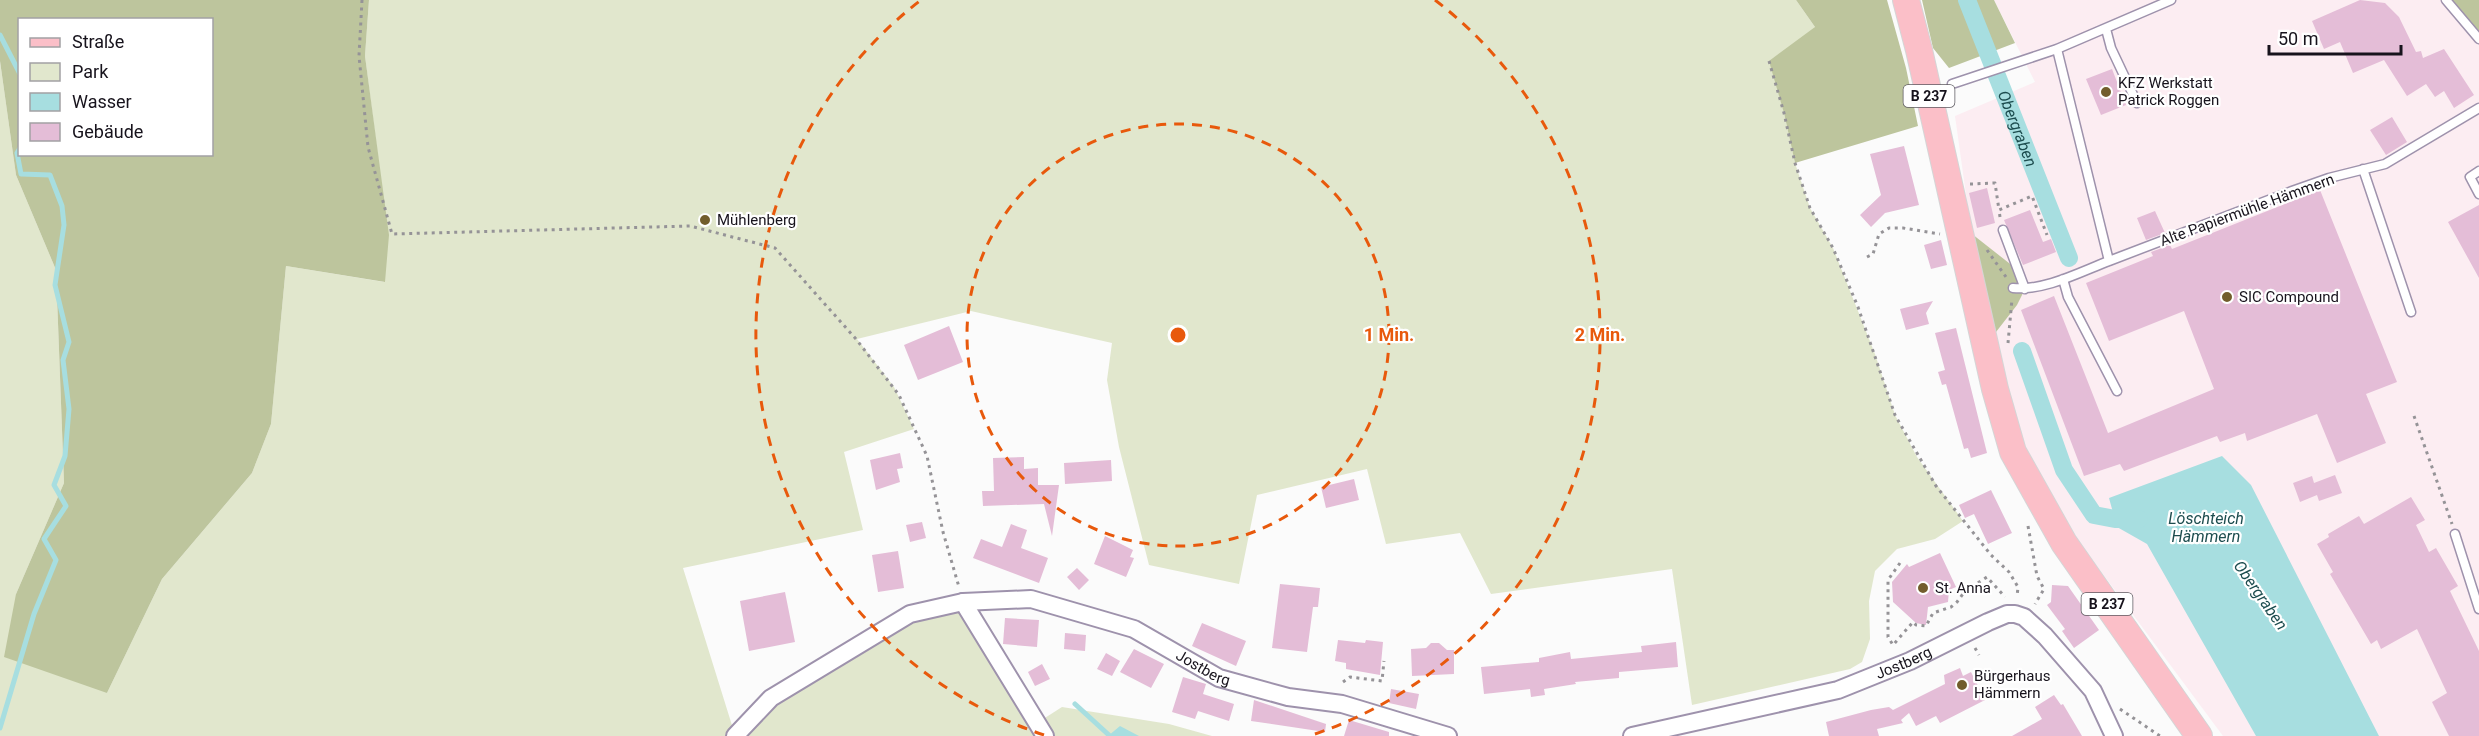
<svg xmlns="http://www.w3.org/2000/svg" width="2479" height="736" font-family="Roboto,sans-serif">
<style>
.industrial{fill:#fcedf2}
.green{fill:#e1e7cd}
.forest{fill:#bdc59d;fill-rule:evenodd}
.water{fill:#a7dee0}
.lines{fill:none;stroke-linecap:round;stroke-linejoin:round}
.stream{stroke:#a7dee0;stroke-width:5}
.canal{stroke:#a7dee0;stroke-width:18}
.building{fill:#e4bdd7}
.lane-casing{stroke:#9e92ac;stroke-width:11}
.street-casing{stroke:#9e92ac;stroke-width:20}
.primary-casing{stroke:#d5d5d6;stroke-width:28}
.path{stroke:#959397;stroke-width:3;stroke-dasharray:3 4.5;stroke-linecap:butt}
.lane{stroke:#fff;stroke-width:8}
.street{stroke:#fff;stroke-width:16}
.primary{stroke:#fbbfc8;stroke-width:26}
.ring{fill:none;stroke:#e8590c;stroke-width:3;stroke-dasharray:10 8}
.poi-dot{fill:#725d2c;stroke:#fff;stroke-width:2}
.labels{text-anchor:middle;stroke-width:4.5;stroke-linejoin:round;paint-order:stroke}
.shield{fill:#fff;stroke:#5d5a60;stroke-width:1.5}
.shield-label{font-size:14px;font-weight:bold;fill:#17131c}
.poi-label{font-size:15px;fill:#17131c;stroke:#fff;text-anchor:start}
.street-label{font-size:15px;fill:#17131c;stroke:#fff}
.water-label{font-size:16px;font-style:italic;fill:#1d4d4f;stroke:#fff}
.centre{fill:#e8590c;stroke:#fff;stroke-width:3}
.ring-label{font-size:18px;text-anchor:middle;font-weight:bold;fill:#e8590c;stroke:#fff;stroke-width:4.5;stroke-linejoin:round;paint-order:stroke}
</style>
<rect width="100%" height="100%" fill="#fbfbfb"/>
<path class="industrial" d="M1994,0H2446L2479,39V736H2223L2062,519L2025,449L1994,334L1971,230L1955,116L2035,82Z"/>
<path class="green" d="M369,0H1796L1815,27L1784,113L1795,163L1810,208L1833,248L1875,354L1895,415L1917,457L1963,521L1935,539L1897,549L1875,571L1869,601L1870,639L1862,662L1850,669L1692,705L1672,569L1491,594L1460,533L1386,544L1367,469L1257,495L1239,584L1149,565L1119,447L1107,380L1112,343L971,311L857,339L894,387L914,429L844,452L863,530L683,568L735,735L771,698L910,614L963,602L1037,723L1062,707L1169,724L1212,736H0V61L16,175L56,270L64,483L16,594L107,693L162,579L252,473L271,424L286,266L384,282L388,235L365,56Z"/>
<path class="forest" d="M0,0H369L365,56L389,235L385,282L286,266L271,424L252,473L162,579L107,693L4,657L16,594L64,483L56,270L16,175L0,61ZM20,20H212V154H20Z
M1796,0H1887L1906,68L1918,126L1795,163L1784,113L1769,61L1815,27Z
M1922,0H1994L2015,43L1949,68L1933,48Z
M2446,0H2479V39Z
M1972,234L2014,267L2025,289L2017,305L1996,332Z"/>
<path class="water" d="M2222,456L2251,485L2379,736H2256L2147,544L2117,527L2109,498Z
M1120,726L1139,736H1108Z"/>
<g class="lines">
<path class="stream" d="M0,35L20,74
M1075,704L1110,736
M0,728L34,614L56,560L44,539L66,506L54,485L65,456L69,409L63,360L69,342L55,285L64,225L62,206L50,175L21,174L17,153L20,148"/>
<g class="canal">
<path id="s1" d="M1967,0L2069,258"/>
<path d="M2022,351L2064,470L2094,515L2115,519H2139"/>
</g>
</g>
<path class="building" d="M2360,0L2385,3L2399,17L2416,52L2421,51L2423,58L2444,49L2474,95L2454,108L2444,91L2435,97L2426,84L2407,96L2384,60L2353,73L2340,42L2324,49L2312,21Z
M2112,69L2126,105L2101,115L2086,79Z
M2392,117L2407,142L2386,155L2370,130Z
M1904,146L1919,205L1885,213L1871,227L1860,215L1881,195L1870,154Z
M1987,188L1995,223L1977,228L1969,193Z
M2320,190L2397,382L2366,394L2386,443L2337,463L2317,414L2247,441L2245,433L2220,442L2217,436L2124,471L2120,464L2084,476L2021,310L2054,296L2108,433L2214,389L2184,311L2109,341L2086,283L2153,256L2151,252L2170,245L2172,249Z
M2479,205V278L2448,222Z
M2030,210L2043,242L2051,239L2056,252L2023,265L2004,220Z
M2155,211L2165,233L2146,240L2137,218Z
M1941,240L1947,265L1931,269L1924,245Z
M1933,301L1926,313L1929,324L1906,330L1900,309Z
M949,326L963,362L918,380L904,345Z
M1956,328L1987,453L1971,458L1968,448L1964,449L1946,384L1942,385L1938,372L1945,370L1935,333Z
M900,453L903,468L897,469L900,482L876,490L870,460Z
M1024,457V469L1038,468V485H1059L1052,536L1044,504L983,506L982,491H994L993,458Z
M1111,460L1112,481L1065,484L1064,463Z
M2335,475L2342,493L2319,501L2317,495L2300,502L2293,483L2312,476L2314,483Z
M1354,479L1359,500L1326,508L1321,487Z
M1991,490L2012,533L1988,544L1974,514L1965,518L1959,505Z
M2411,497L2425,520L2416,525L2429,552L2436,548L2458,586L2450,591L2479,651V736H2449L2432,702L2447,693L2417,629L2381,649L2377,640L2371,644L2330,574L2333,572L2317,544L2329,537L2328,534L2359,516L2364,524Z
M922,522L926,538L910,542L906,525Z
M1011,524L1027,530L1021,548L1048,558L1039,583L973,558L981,539L1002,547Z
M1105,536L1133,550L1130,557L1134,558L1126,577L1094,564Z
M898,551L904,588L878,592L872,555Z
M1940,553L1956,587L1949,590L1948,602L1928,607L1926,625L1916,623L1893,602L1892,582L1907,564L1909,567Z
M1077,568L1089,580L1079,590L1067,577Z
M1280,584L1320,588L1318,607H1313L1307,652L1272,648Z
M2052,585L2068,586L2099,630L2074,648L2062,631L2065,629L2047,605L2051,602Z
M785,592L795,642L749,651L740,601Z
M1005,618L1039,620L1037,647L1003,644Z
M1202,623L1246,641L1236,666L1192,646Z
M1065,633L1086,635L1085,651L1064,649Z
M1338,640L1365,643L1366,640L1383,642L1380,675L1346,669V663L1335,661Z
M1676,642L1678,667L1619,672V678L1575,682L1576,684L1544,689L1545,695L1531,697L1530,689L1484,694L1481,667L1539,662V658L1570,652L1571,659L1642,652L1641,646Z
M1431,643H1439L1447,650H1454V674L1412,676L1411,649L1426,648Z
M1134,649L1164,664L1151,688L1120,672Z
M1106,653L1120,661L1112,676L1097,669Z
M1042,664L1050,679L1035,686L1028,672Z
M1960,668L1963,676L1971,672L1985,700L1940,723L1936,716L1916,726L1909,713L1901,720L1903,723L1877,729L1879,736H1829L1826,722L1871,710L1889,707L1893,710L1945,684L1944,675Z
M1183,677L1206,684L1203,694L1234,704L1229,721L1198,711L1195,719L1172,712Z
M1391,689L1419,694L1416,709L1389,703Z
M2054,695L2061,705L2063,704L2082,736H2012L2042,719L2035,707Z
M1254,700L1326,724L1325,732L1251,721Z
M1349,720L1389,732V736H1344Z"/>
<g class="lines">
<defs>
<path id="lane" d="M2446,0L2479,39
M2106,29L2111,48L2137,103
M1952,84L2057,49L2171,0
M2363,169L2411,312
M2479,171L2470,177L2479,194
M2003,230L2025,289
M2109,261L2292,191L2329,178L2385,164L2479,108
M2063,279L2068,297L2117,391
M2013,288C2045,291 2080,272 2109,261L2057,49
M2455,534L2479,609"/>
<g id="street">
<path d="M963,602L1045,736"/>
<path id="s2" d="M735,736L771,698L910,614L963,602L1031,599L1134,629L1219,678L1288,697L1342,704L1448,736"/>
<path id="s3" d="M1632,736L1838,690L1910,661L1988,622L2007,614H2015L2024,617L2045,636L2093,691L2114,736"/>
</g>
<path id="primary" d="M1906,0L1919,50L1995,389L2013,452L2064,543L2199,736"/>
</defs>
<use href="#lane" class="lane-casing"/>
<use href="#street" class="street-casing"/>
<use href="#primary" class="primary-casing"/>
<path class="path" d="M362,0L359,56L368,147L392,234L690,226L775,248L856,339L899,395L927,456L943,532L959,587
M1769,61L1784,113L1795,163L1810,208L1833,248L1858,307L1895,415L1936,486L1991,555L2009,572L2018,587L2017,597
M1970,184L1995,183L1999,210
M2000,217L1999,210L2032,196L2047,235
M1987,250L2006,277
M1867,257L1873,254L1879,234L1889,228H1903L1940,234
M2008,343L2012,299
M2414,416L2452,524
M2028,526L2037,576L2044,589L2035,604
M1900,563L1888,580V637L1893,645L1913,622L1916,625L1926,626L1933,613L1951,607L1957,602L1965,591L1987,577L2005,597
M1975,648L1979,655
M1343,682L1350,677L1382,681L1384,661
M2120,709L2160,736"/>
<use href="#lane" class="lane"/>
<use href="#street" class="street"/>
<use href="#primary" class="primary"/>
</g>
<g class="ring">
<circle cx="1178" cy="335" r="211"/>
<path d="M1044 735A422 422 0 0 1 921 0M1435 0A422 422 0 0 1 1312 735"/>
</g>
<g class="poi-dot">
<circle cx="2106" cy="92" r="6"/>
<circle cx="705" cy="220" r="6"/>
<circle cx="2227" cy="297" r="6"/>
<circle cx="1923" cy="588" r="6"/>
<circle cx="1962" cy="685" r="6"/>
</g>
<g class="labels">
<g class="shield">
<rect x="1903.5" y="85" width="51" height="22" rx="4.5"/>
<rect x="2081.5" y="593" width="51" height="22" rx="4.5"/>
</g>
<g class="shield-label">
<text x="1929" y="101">B 237</text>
<text x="2107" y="609">B 237</text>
</g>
<g class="poi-label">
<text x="2118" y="88">KFZ Werkstatt<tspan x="2118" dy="17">Patrick Roggen</tspan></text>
<text x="717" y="225">Mühlenberg</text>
<text x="2239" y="302">SIC Compound</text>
<text x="1935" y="593">St. Anna</text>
<text x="1974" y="681">Bürgerhaus<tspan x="1974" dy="17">Hämmern</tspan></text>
</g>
<g class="street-label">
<text transform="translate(2247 210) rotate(-20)" y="5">Alte Papiermühle Hämmern</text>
<text dy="5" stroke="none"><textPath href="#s3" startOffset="282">Jostberg</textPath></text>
<text dy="5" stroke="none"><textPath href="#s2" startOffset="524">Jostberg</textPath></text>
</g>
<g class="water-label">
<text dy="6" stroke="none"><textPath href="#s1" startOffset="138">Obergraben</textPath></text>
<text x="2206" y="524">Löschteich<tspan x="2206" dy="18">Hämmern</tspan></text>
<text transform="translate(2261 595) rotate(55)" y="6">Obergraben</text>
</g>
</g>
<circle cx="1178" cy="335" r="9" class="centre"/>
<g class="ring-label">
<text x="1389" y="341">1 Min.</text>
<text x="1600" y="341">2 Min.</text>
</g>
<rect x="18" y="18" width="195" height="138" fill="#ffffff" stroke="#a2a1a4" stroke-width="1.5"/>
<rect x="30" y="38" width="30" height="9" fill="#fbbfc8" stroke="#a2a1a4" stroke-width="1.5"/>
<text x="72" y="48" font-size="18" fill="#17131c">Straße</text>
<rect x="30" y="63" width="30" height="18" fill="#e1e7cd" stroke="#a2a1a4" stroke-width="1.5"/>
<text x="72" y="78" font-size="18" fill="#17131c">Park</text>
<rect x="30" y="93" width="30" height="18" fill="#a7dee0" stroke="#a2a1a4" stroke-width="1.5"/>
<text x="72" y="108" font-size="18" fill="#17131c">Wasser</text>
<rect x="30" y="123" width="30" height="18" fill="#e4bdd7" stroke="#a2a1a4" stroke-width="1.5"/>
<text x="72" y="138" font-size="18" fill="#17131c">Gebäude</text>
<path d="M2269 45v9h132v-9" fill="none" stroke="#17131c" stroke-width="3"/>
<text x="2278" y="45" font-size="18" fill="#17131c" stroke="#ffffff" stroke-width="4.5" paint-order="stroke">50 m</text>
</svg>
